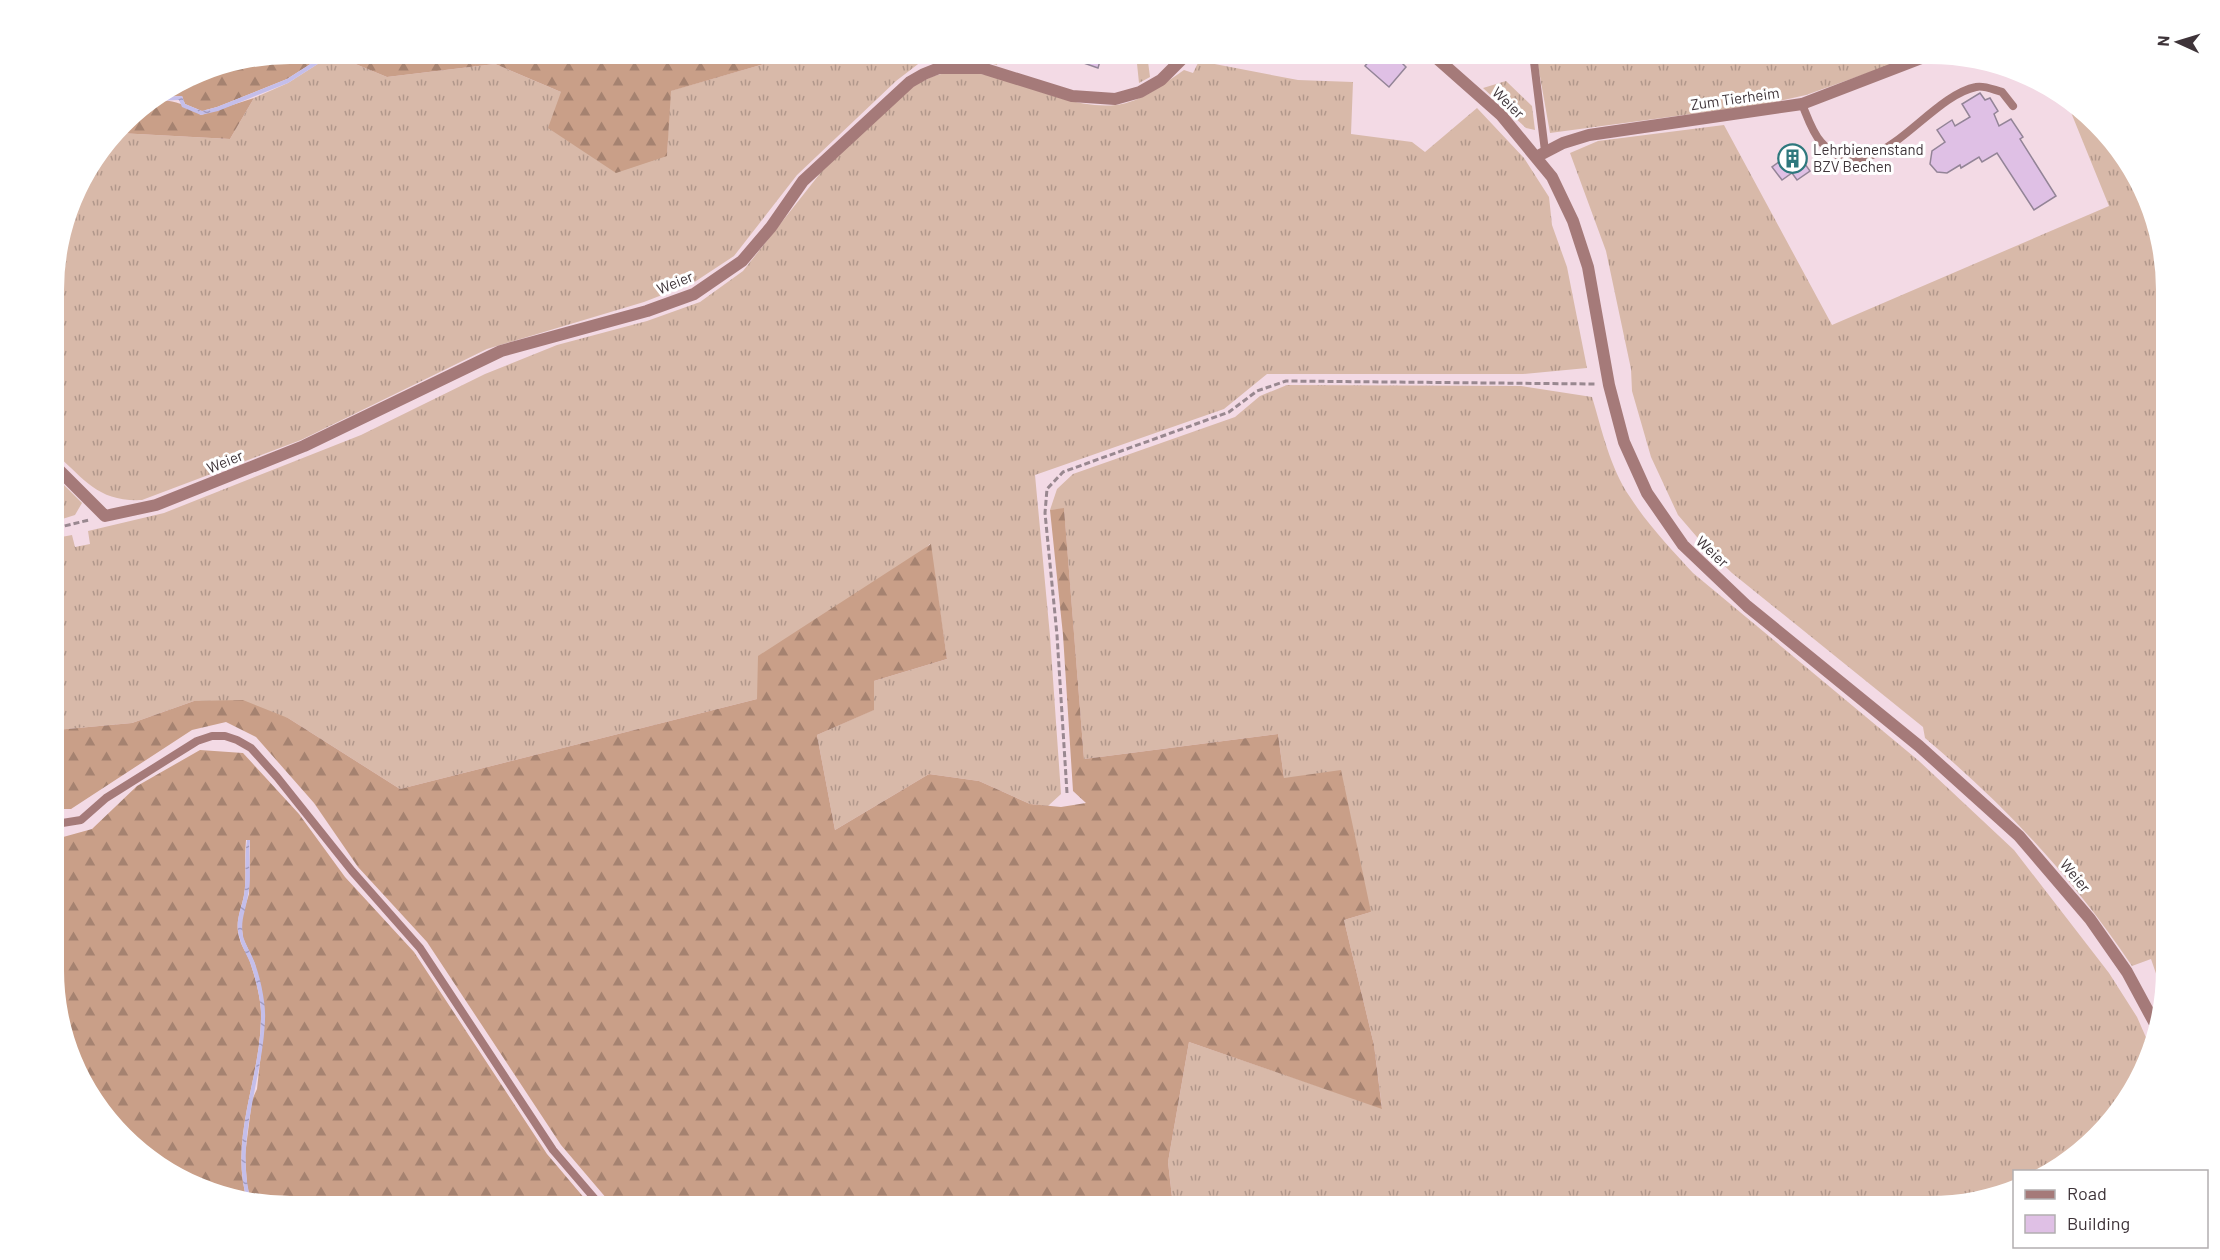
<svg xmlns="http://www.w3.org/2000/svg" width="2220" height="1260" font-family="Barlow,sans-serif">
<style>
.grass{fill:url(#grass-tufts)}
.forest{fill:url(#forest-firs)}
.water{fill:url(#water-ripples)}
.building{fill:#dfc0e5;stroke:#938497;stroke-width:1.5}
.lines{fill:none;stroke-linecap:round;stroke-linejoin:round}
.path{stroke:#998890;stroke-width:3;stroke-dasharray:6 3;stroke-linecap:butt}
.service{stroke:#a57a79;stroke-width:8}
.minor{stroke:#a57a79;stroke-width:12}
.labels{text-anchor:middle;stroke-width:6;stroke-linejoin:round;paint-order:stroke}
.street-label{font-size:15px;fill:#3e3439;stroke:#fff}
.poi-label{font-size:15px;fill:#3e3439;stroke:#fff;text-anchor:start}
</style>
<defs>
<pattern id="grass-tufts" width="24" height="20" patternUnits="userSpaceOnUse" patternTransform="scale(1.5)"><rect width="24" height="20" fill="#d8b9a9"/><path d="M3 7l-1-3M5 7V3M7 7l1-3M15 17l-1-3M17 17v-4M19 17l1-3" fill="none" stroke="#b1978b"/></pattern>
<pattern id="forest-firs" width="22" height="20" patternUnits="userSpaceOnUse" patternTransform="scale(1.5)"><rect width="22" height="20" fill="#c99f88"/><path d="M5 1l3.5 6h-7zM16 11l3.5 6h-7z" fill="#a58270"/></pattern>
<pattern id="water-ripples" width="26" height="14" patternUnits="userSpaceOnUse" patternTransform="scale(1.5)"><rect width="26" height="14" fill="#c4beea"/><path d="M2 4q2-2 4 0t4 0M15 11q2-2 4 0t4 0" fill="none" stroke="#a19bbf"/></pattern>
</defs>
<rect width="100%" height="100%" fill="#f3dae5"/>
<path class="grass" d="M799,54H1000L997,65L954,55L922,61L896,81L797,175L734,256L693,283L644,302L487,349L301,440L142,500C99,502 86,481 56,454V260L79,186L119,133L230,139L254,98L288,83L324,60L338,59L353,63L387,77L495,64L561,92L667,156L670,91Z
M1136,54H1147L1150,77L1139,83Z
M1536,54H1921L1806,95L1766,104L1550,133Z
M1199,61L1298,80L1353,82L1351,134L1412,142L1425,152L1477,108L1524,158L1549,197L1552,225L1567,267L1587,368L1523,374H1267L1224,409L1035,475L1050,636L1061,794L1048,806L1030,804L979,781L929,774L835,830L817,735L873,710L874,681L947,659L930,544L757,699L400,789L288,718L194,701L132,723L56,730V538L72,535L75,547L90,544L88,531L164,513L361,435L485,374L557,345L647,321L700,302L743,271L822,171L912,87C921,82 931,76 941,74C997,62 1057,111 1116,105C1142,102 1163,84 1184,70L1193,73Z
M1506,81L1532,106L1535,130L1526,128L1483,88Z
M2068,105L2126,159L2154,215L2165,275L2166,984L2163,994L2151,959L2132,966C2072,877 2007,807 1925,738L1923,727L1732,573L1709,551L1678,515L1651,457L1632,391L1631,369L1606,251L1570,153L1598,141L1724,125L1832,325L2109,206Z
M1287,385L1521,386L1592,397C1602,430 1610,468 1630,497C1648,525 1671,549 1693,573L1919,761L2014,850L2109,973L2137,1017L2148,1042L2134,1087L2097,1136L2051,1171L2014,1172V1184L1944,1206H1173L1168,1162L1189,1042L1382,1108L1374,1045L1344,920L1371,912L1284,778L1278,734L1084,759L1064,509L1050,510L1057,489L1073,474L1235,417L1260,396Z
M56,477L82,503L75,515L56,521Z"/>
<path class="forest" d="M291,54H352L350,58L339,55L323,56L287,79L217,107L202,111L185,104L182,96L160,97L200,72Z
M357,54H799L671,91L667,156L616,173L548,128L561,92L495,64L387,77L353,63Z
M254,98L230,139L119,133C146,98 163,90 201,115Z
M1064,508L1084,759L1278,734L1284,778L1341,770L1371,912L1344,920L1374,1045L1382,1109L1189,1042L1168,1162L1173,1206H613L561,1145L427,942L358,867L314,803L256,737L226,722L192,730L71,809H56V730L132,723L194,701L243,700L288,718L400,789L757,699L758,656L931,544L947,659L874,681V710L817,735L835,830L929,774L979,781L1030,804L1061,807L1086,803L1073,791L1063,635L1050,510Z
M200,750L243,753L299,814L345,877L414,952L547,1154L591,1206H290L251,1201L247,1185L245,1155L252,1100L257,1089L265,1017L255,964L243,938L241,919L249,894L250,840H246C244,858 247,878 244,895C241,911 234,923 240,940C242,948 249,956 251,965C256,980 262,1003 261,1019C260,1080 229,1139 247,1200L230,1198L173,1174L94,1101L56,1000V839L92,829L137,786Z"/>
<path class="water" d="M352,54H357L353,63L338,59L324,60L288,83L218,111L201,115L182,107L179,100L153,101L160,97L182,96L185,104L202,111L217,107L287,79L323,56L339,55L350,58Z
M247,840H250C248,859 252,878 248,895C246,910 240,920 243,936C245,944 251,953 254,961C260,976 266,1003 265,1019C263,1081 234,1140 251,1201L247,1200C229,1139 260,1080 261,1019C262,1003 256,980 251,965C248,956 242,948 240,939C234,922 241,911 244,895C247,877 244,858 247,840Z"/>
<path class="building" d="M1080,54H1102L1098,68L1078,61Z
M1375,54H1393L1406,67L1389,87L1365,66Z
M1980,93L1985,100L1990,98L1998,111L1994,114L1999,126L2011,119L2023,137L2020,139L2056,196L2034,210L1997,153L1982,162L1979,157L1961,168L1960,165L1947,173L1937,172L1930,164L1932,151L1945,142L1937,130L1952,120L1955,126L1970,117L1962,104Z
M1795,150L1810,171L1797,180L1792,173L1782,180L1772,167Z"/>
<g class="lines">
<path class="path" d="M56,528L89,520
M1067,793L1057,635L1045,513L1047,489L1063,472L1229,412L1257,391L1286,381L1595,384"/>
<path class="service" d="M1533,54L1545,151
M1802,104C1807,116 1812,132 1821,142C1871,199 1925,97 1976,87C1984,85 1994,90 2002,92L2013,106
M56,824L81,820L106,798L197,741L212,736H225L237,740L251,748L277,777L352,871L420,948L553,1150L601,1206"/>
<path class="minor" d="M1432,54L1501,115L1552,177L1573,221L1588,267L1609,385L1624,442L1647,493L1683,545L1747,606L1919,746L2019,836L2090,919L2127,972L2154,1022
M1538,156L1563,143L1589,135L1802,104L1932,54
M56,467L105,516L156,505L304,446L501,351L647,311L694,294L742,261L771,227L803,181L910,82L924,74L939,68H982L1072,96L1115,99L1140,92L1161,80L1187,54"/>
</g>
<defs>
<symbol id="building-ring" viewBox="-11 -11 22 22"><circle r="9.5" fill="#fff" stroke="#2e787d" stroke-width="1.5"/><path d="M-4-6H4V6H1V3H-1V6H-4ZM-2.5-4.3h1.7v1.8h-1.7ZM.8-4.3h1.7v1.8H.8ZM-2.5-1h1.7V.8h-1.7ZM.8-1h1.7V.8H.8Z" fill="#2e787d"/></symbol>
</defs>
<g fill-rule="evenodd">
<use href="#building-ring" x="1776" y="142" width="33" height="33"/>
</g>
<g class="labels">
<g class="street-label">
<text transform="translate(1735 99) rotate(-8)" y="5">Zum Tierheim</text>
<text transform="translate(1508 103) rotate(44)" y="5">Weier</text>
<text transform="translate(675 283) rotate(-22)" y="5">Weier</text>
<text transform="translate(225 462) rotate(-22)" y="5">Weier</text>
<text transform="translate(1712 552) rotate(43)" y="5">Weier</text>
<text transform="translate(2075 876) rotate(50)" y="5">Weier</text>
</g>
<g class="poi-label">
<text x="1813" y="155">Lehrbienenstand<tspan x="1813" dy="17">BZV Bechen</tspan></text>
</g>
</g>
<path d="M0 0H2220V1260H0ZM290 64H1930A226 226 0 0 1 2156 290V970A226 226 0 0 1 1930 1196H290A226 226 0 0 1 64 970V290A226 226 0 0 1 290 64Z" fill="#fff" fill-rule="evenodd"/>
<rect x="2013" y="1170" width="195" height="78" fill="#ffffff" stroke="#b2aeb0" stroke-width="1.5"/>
<rect x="2025" y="1190" width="30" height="9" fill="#a57a79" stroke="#b2aeb0" stroke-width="1.5"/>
<text x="2067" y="1200" font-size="18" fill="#3e3439">Road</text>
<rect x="2025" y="1215" width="30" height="18" fill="#dfc0e5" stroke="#b2aeb0" stroke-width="1.5"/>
<text x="2067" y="1230" font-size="18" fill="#3e3439">Building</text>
<g transform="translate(2178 42) rotate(274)" stroke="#ffffff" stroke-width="4.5" paint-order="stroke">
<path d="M0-4.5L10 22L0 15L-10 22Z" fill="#3e3439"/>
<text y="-9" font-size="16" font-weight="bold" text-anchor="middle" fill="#3e3439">N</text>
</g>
</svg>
